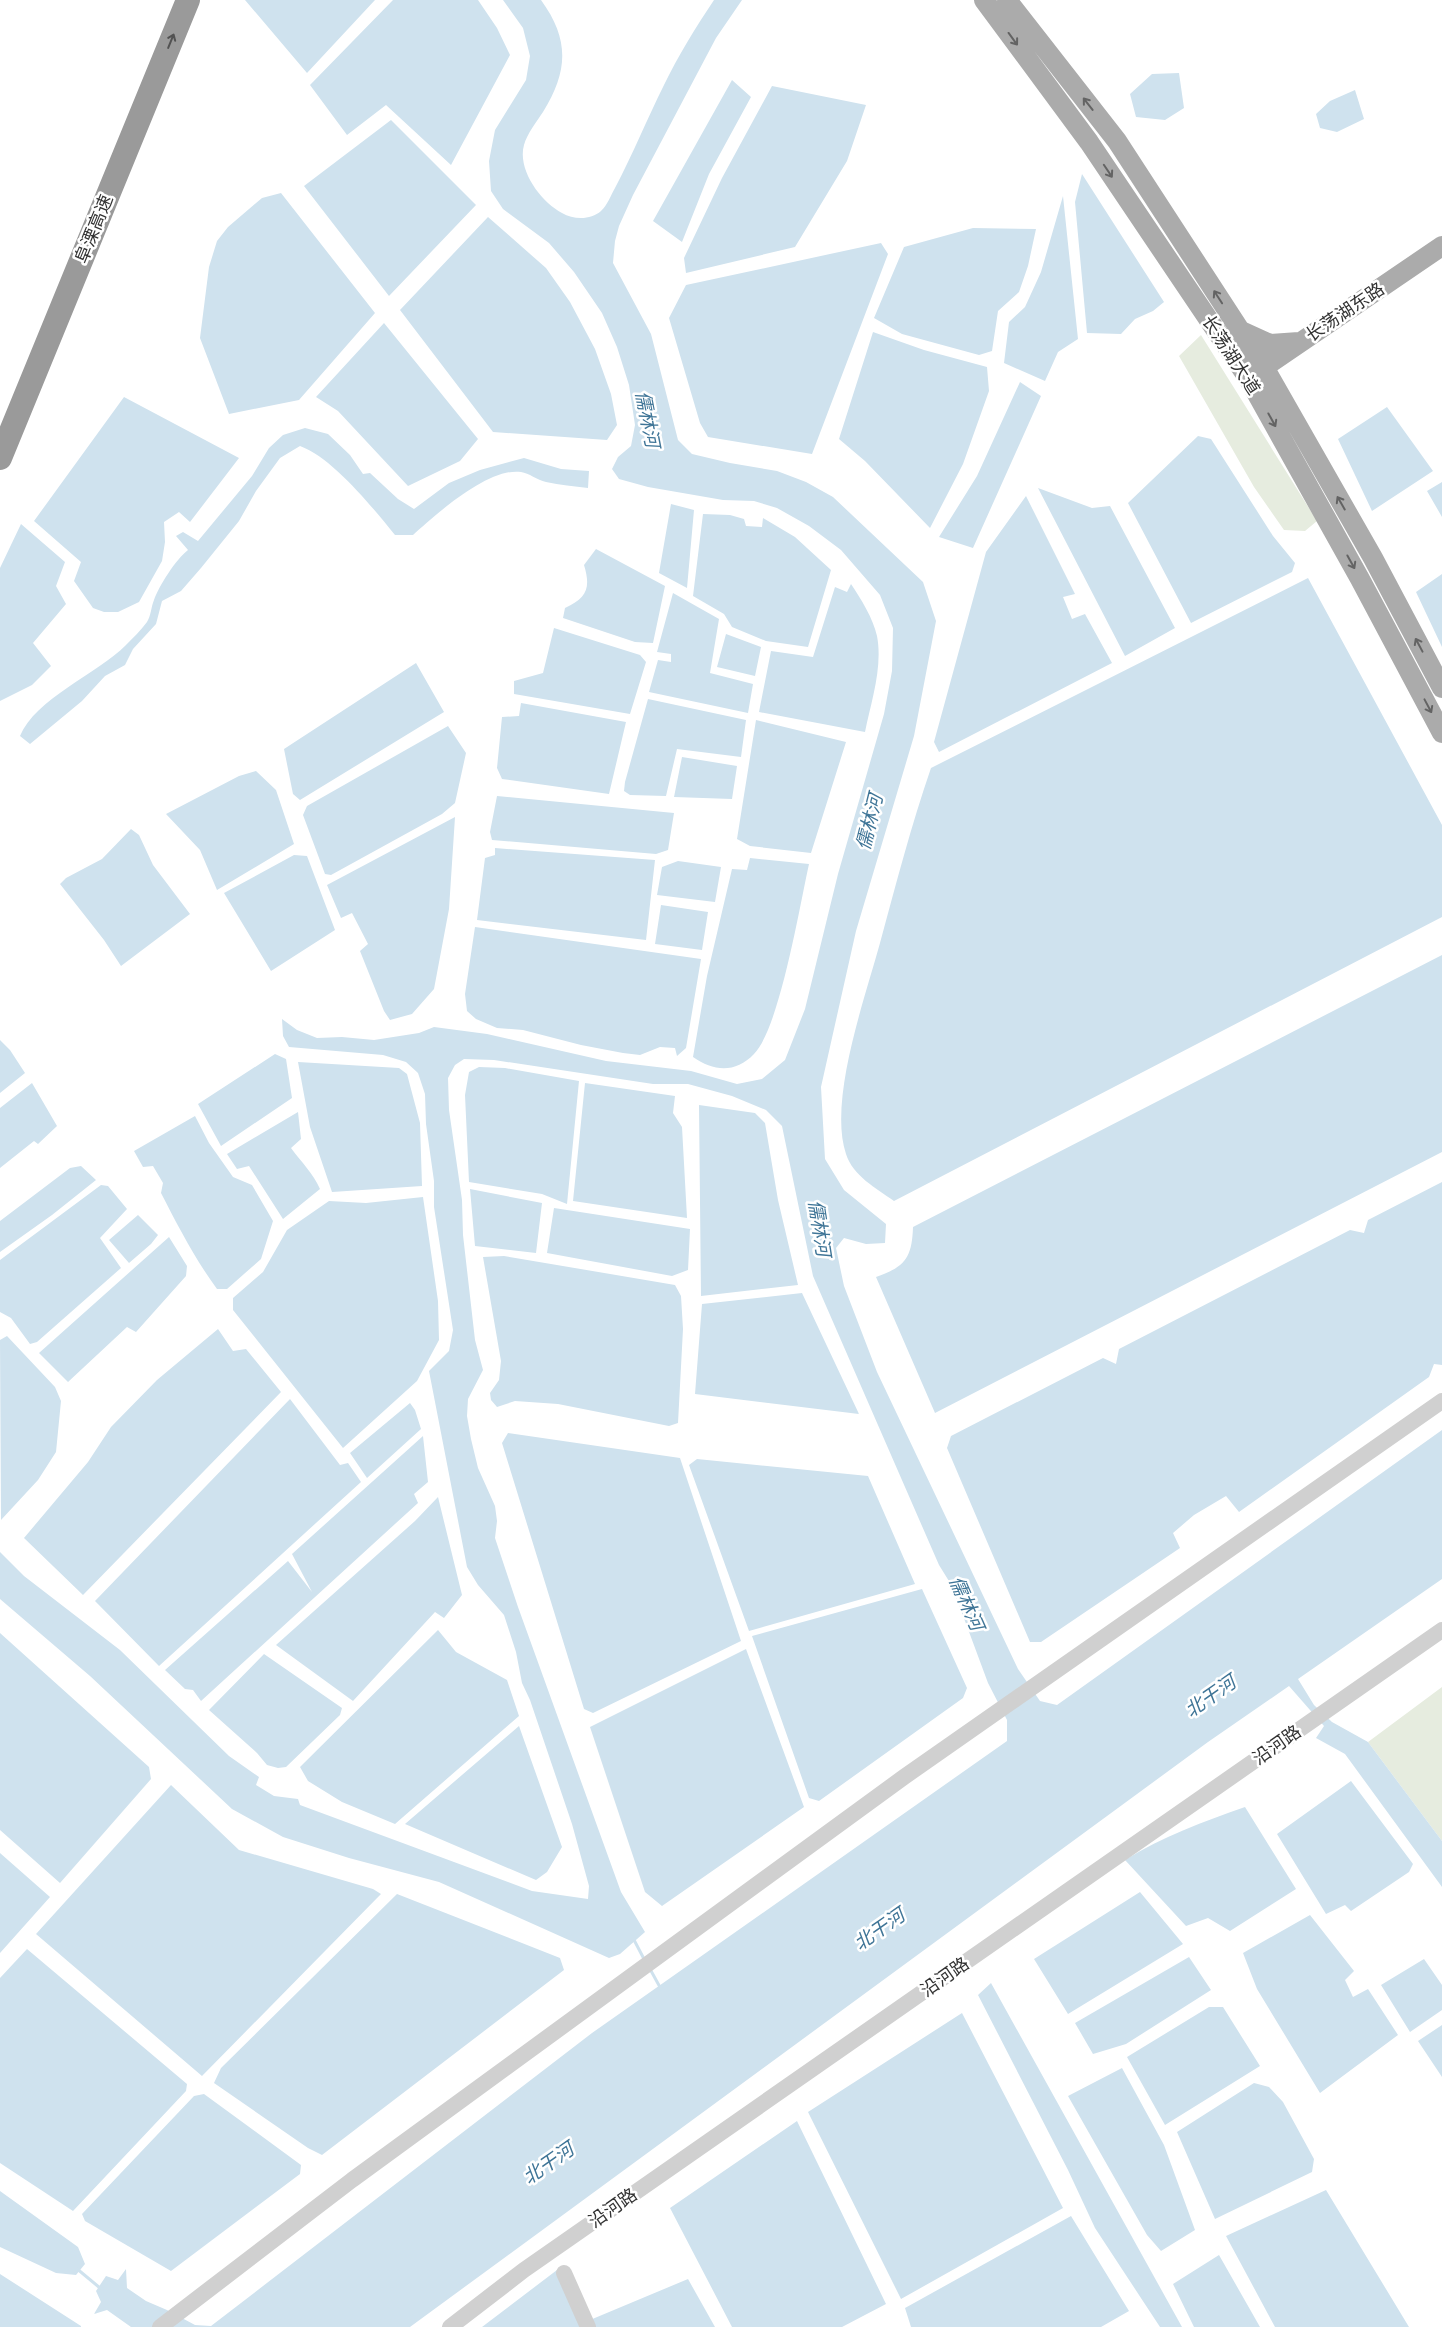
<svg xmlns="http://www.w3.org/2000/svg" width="1442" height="2327" font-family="'Fira Sans','Noto Sans SC',sans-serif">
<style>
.green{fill:#e6ecdf}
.water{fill:#cfe2ee}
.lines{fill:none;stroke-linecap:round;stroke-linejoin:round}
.stream{stroke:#cfe2ee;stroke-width:3}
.minor{stroke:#d0d0d0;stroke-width:16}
.major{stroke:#ababab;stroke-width:20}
.highway{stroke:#9a9a9a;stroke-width:24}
.oneway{stroke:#636363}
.oneway2{stroke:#525252}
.labels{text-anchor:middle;stroke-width:5;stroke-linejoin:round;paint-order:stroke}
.street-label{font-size:18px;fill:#333;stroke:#fff}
.water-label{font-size:19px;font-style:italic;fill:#3f7597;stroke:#fff}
</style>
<rect width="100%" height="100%" fill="#fff"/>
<path class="green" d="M1201,335L1317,521L1305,531L1284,530L1254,487L1179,356Z
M1442,1687V1841L1368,1742Z"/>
<path class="water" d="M245,0H375L307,73Z
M393,0H478L497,28L510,55L451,165L386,105L347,135L310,85Z
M503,0H541C570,40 568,71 543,112C537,121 527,134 524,145C517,170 541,202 562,213C574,220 591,220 601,211C607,206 611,195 615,188C633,154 647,119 664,85C678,56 696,27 714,0H742L716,38L633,195L619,226L615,241L613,263L651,334L678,440L692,454L730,463L777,471L806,482L833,497L923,582L936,621L914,736L856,931L821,1087L825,1159L844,1190L886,1224L885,1243L866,1244L844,1238L836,1248L844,1286L877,1372L1018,1669L1040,1701L1057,1705L1442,1430V1579L1298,1679L1314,1705L1332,1722L1368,1742L1442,1841V1887L1345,1754L1316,1738L1324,1726L1289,1686L1208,1742L410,2327H131L107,2310L94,2314L101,2302L96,2291L106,2276L118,2280L126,2269L127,2288L146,2301L167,2310L195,2325L211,2326L592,2033L1007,1741V1720L988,1683L952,1586L939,1565L813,1276L782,1126L766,1110L732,1096L688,1084H653L494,1060L464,1059L455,1065L448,1078L449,1110L462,1200L463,1235L475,1340L483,1370L468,1399L467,1416L471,1439L478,1468L495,1506L497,1521L495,1538L518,1607L621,1892L645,1932L620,1954L609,1958L439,1882L349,1858L283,1837L232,1809L90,1676L0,1599V1552L24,1576L120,1650L229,1756L259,1777L256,1785L274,1796L298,1799L300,1805L532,1891L588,1899L589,1886L572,1824L530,1700L522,1683L516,1652L504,1615L478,1585L467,1567L429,1371L449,1351L453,1330L434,1207V1181L426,1124L425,1094L418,1073L406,1062L383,1055L289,1047L283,1036L282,1019L297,1030L317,1038L342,1037L374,1040L419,1033L434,1027L487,1034L606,1061L691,1071L737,1084L762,1079L785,1060L805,1009L838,874L884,714L892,671L893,628L880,595L841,550L809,526L777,508L754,501L723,500L648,487L619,479L612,469L618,457L631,446L635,425L629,385L617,347L602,313L574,272L549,243L503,209L491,191L489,161L495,130L526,80L530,56L523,28Z
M1179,73L1184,108L1165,120L1136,117L1130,94L1152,74Z
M732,80L751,97L709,174L682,242L653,221Z
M772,86L866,105L847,161L795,247L686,273L684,258L722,178Z
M1355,90L1364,119L1337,132L1320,128L1316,114L1330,101Z
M391,120L476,205L389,296L304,186Z
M1082,174L1164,302L1153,311L1135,319L1121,334L1087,333L1075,202Z
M281,193L375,313L299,400L229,414L200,338L209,267L217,241L228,227L262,198Z
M1063,196L1078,339L1058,352L1045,381L1004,363L1009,322L1025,307L1041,272Z
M488,217L546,268L570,302L595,349L611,394L617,425L607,440L493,432L400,310Z
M973,228L1036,229L1028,266L1019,292L998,311L992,351L979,355L902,334L874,318L904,247Z
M881,243L888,254L812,454L708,437L700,423L669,318L686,285Z
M384,323L478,439L460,461L408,486L338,411L316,397Z
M873,332L924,350L987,367L989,391L963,464L930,528L865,461L839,439Z
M1020,382L1041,396L973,548L939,537L977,476Z
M124,397L239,458L190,522L179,512L164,522L165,542L162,561L139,602L118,612H104L93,608L74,581L81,562L34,521Z
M1387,407L1433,471L1372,511L1338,439Z
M305,428L328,434L350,455L363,474L370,473L398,499L414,509L449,483L480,470L524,458L561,469L589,471L588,488C574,486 560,485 546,482C537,480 529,473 521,472C489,467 435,515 413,535H395C373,508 333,458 300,446L280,458L256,491L239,521L201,568L181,591L162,601L156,624L133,649L125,665L105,676L82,701L30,744L20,736C35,699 97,674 126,645C133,638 141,630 147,622C151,616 151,607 154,600C159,586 176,559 188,550L176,536L183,532L198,541L252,476L269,448L283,435Z
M1198,436L1211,439L1273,536L1295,563L1292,572L1191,623L1128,503Z
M1442,482V517L1427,491Z
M1038,488L1092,508L1110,506L1175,628L1125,656Z
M1026,496L1075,594L1063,597L1072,619L1085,614L1112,663L939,752L934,742L986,552Z
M671,504L694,510L687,588L659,573Z
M703,514L730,515L744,519L746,526L762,527L763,518L795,537L831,570L808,647L766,641L732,627L724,614L693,596Z
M21,524L65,562L56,586L66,604L33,643L51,666L32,685L0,701V568Z
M596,549L665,586L653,643L635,642L563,618L565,608C587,598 591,588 584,565Z
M1442,574V647L1416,592Z
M1308,578L1442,825V917L894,1201C876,1188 853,1176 846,1154C828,1101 865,998 880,943C896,884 911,826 931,768Z
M851,584C861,599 873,618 877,636C883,667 871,702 865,732L759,712L771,651L813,657L835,587L847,592Z
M673,593L719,619L710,673L753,684L748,713L649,692L658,660L671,662V654L657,652Z
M554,628L640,655L646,662L630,714L514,694V681L543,673Z
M726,634L761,647L755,676L717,667Z
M416,663L444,712L300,800L293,794L284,749Z
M648,699L746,720L741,757L677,749L666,796L630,795L624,791L625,782Z
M521,703L626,722L609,794L502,779L497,768L502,717L519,716Z
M756,720L846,742L811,853L750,846L737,839Z
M448,726L466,753L455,803L442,814L331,875L325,874L303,815L307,806Z
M682,757L737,766L732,799L674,797Z
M256,771L276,790L294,844L217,890L200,850L166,814L239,776Z
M497,796L674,813L668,850L656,854L492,840L490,832Z
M455,817L449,909L434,989L412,1014L390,1020L384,1011L360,951L368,944L352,913L341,918L327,885Z
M131,829L139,835L153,865L190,914L121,966L104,940L60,884L66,878L102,859Z
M495,848L655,860L646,940L477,920L485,858L495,855Z
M294,855L307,856L335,930L271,971L224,893Z
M750,858L809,864C800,904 780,1027 754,1054C736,1073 714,1072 693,1057L707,976L732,869L747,870Z
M678,861L721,867L715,902L657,895L662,867Z
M661,905L708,912L702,950L655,944Z
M475,927L701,959L686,1048L677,1056L675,1048L660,1047L640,1055L623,1053L581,1045L523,1030L497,1028L476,1019L467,1011L465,994Z
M1442,955V1152L935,1413L876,1277C905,1267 912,1258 913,1227Z
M0,1040L10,1050L25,1073L0,1093Z
M275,1054L286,1059L292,1098L221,1146L198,1104Z
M298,1062L399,1068L407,1074L420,1123L422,1186L332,1192L310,1127Z
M479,1067L505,1068L579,1081L567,1204L542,1194L469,1182L465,1095L469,1072Z
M32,1083L57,1126L38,1144L34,1141L0,1168V1108Z
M585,1083L675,1096L673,1113L682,1127L687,1218L573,1201Z
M699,1105L755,1113L765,1123L778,1200L798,1285L701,1296Z
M298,1112L301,1139L291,1148C302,1163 313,1173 320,1189L283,1219L249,1166L237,1169L227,1154Z
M195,1116L209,1143L233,1177L252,1185L273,1221L261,1259L227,1289H217C195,1259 178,1226 161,1193L163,1183L153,1166L143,1167L134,1151Z
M81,1166L96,1180L52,1215L0,1252V1221L70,1168Z
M1442,1182V1365L1434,1364L1429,1377L1239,1512L1226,1496L1194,1515L1173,1533L1180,1548L1041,1642H1030L947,1448L951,1436L1103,1358L1116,1364L1119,1349L1350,1230L1364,1233L1368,1220Z
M101,1185L108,1186L127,1209L100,1238L121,1268L37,1342L30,1344L11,1318L0,1312V1260Z
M470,1189L542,1203L536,1253L475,1246Z
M423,1197L438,1301L439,1340L417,1381L343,1448L233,1310V1298L263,1272L287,1230L329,1201L366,1203Z
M554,1208L690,1229L688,1270L672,1276L547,1253Z
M138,1215L158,1235L151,1244L129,1263L109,1240Z
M169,1237L187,1266L186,1276L136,1332L127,1327L68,1382L39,1353Z
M504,1256L675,1285L681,1296L683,1329L678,1423L669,1426L558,1404L515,1401L497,1407L491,1400L490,1393L499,1380L501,1361L483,1257Z
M802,1293L859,1414L695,1394L702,1304Z
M218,1329L233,1351L246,1349L281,1392L83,1595L24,1538L88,1462L111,1427L157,1380Z
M7,1336L55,1387L61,1401L56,1452L38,1480L1,1520L0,1340Z
M290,1399L340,1465L348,1463L361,1482L159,1666L95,1601Z
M410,1403L415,1410L421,1429L367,1478L350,1453Z
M508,1433L680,1458L741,1641L593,1713L584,1709L502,1443Z
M423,1436L428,1482L414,1494L418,1503L201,1701L193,1690L185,1689L165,1670L288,1561L312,1592L292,1554Z
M697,1459L868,1476L915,1584L749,1631L689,1465Z
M438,1497L462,1595L444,1618L435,1612L353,1701L276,1645L415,1521Z
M922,1589L967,1688L963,1698L819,1801L809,1798L752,1636Z
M438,1630L456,1652L507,1680L519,1716L395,1824L342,1802L308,1781L300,1767Z
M0,1633L149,1767L151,1779L60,1883L0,1830Z
M746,1649L804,1807L662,1906L645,1892L590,1727Z
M264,1654L342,1708L340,1715L286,1767L278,1768L267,1765L257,1753L209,1710Z
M519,1726L562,1847L547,1872L536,1880L405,1824Z
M1351,1781L1413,1864L1409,1872L1351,1911L1345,1905L1326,1914L1277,1834Z
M171,1785L239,1850L373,1889L381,1894L202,2076L36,1934Z
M1245,1807L1296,1889L1230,1931L1208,1918L1186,1926L1125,1860C1163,1836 1203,1822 1245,1807Z
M0,1853L50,1897L0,1953Z
M1140,1892L1183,1944L1068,2014L1034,1959Z
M397,1894L560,1958L564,1970L322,2155L308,2148L214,2083L221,2068Z
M1310,1915L1354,1971L1345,1980L1353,1997L1368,1989L1398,2035L1320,2093L1257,1989L1243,1953Z
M27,1949L187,2084L186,2091L73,2211L0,2163V1978Z
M1189,1957L1211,1990L1126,2044L1093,2054L1075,2023Z
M1424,1959L1442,1985V2010L1410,2032L1381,1985Z
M991,1983L1182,2327H1160L1095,2228L1068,2170L978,1995Z
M1209,2007H1223L1260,2066L1165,2125L1127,2057Z
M962,2013L1063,2208L901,2299L808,2112Z
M1442,2025V2077L1418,2041Z
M1122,2068L1164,2145L1195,2230L1161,2251L1147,2235L1068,2096Z
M1254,2083L1269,2087L1283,2102L1314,2159L1312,2172L1215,2219L1177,2132Z
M204,2094L301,2165L300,2174L171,2271L85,2221L82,2214L194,2096Z
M797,2121L886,2304L842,2327H732L670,2208Z
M1326,2190L1409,2327H1275L1226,2236Z
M0,2191L78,2247L85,2264L76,2275L56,2273L0,2247Z
M1071,2216L1129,2311L1101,2327H911L905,2308Z
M1219,2255L1260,2327H1194L1173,2284Z
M557,2270L582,2327H482Z
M0,2274L81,2326V2327H0Z
M688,2279L715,2327H592L590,2320Z"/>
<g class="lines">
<path class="stream" d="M633,1938L644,1959
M650,1969L661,1989
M76,2268L100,2288"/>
<path class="minor" d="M564,2273L588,2327
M160,2327L352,2180L904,1777L1442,1401
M450,2327L524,2270L1442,1630"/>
<path class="major" d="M984,0L1089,142L1248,378L1360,579L1442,733
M1007,0L1117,141L1264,367L1373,558L1442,688
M1241,331L1270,344L1299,342
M1254,374L1442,246"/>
<path class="highway" d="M0,458L188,0"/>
</g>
<defs><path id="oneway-shaft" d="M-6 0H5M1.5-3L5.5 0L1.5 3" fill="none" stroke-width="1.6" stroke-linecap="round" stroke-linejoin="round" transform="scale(1.25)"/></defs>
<g class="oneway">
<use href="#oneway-shaft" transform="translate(1013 39) rotate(54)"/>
<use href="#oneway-shaft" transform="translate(1088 104) rotate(-128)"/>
<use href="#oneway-shaft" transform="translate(1108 171) rotate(56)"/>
<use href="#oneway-shaft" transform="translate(1218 297) rotate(-123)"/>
<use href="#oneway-shaft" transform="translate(1272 420) rotate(61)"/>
<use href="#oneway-shaft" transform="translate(1341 503) rotate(-120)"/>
<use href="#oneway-shaft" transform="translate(1351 562) rotate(61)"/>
<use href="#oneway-shaft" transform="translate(1419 645) rotate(-118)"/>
<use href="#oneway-shaft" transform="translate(1428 706) rotate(62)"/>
</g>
<use class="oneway2" href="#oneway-shaft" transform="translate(171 41) rotate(-68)"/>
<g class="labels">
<g class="street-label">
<text transform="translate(94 229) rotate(-68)" y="6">阜溧高速</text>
<text transform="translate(1345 312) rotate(-34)" y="6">长荡湖东路</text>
<text transform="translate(1231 355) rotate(57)" y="6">长荡湖大道</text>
<text transform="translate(1277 1745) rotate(-35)" y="6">沿河路</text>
<text transform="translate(945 1977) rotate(-35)" y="6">沿河路</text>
<text transform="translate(613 2208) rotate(-35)" y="6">沿河路</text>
</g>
<g class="water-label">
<text transform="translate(648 419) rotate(79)" y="7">儒林河</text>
<text transform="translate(869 822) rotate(-76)" y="7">儒林河</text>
<text transform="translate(820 1228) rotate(81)" y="7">儒林河</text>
<text transform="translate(967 1603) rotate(66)" y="7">儒林河</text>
<text transform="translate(1210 1696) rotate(-35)" y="7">北干河</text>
<text transform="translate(879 1929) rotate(-35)" y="7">北干河</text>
<text transform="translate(548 2163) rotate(-35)" y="7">北干河</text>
</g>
</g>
</svg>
